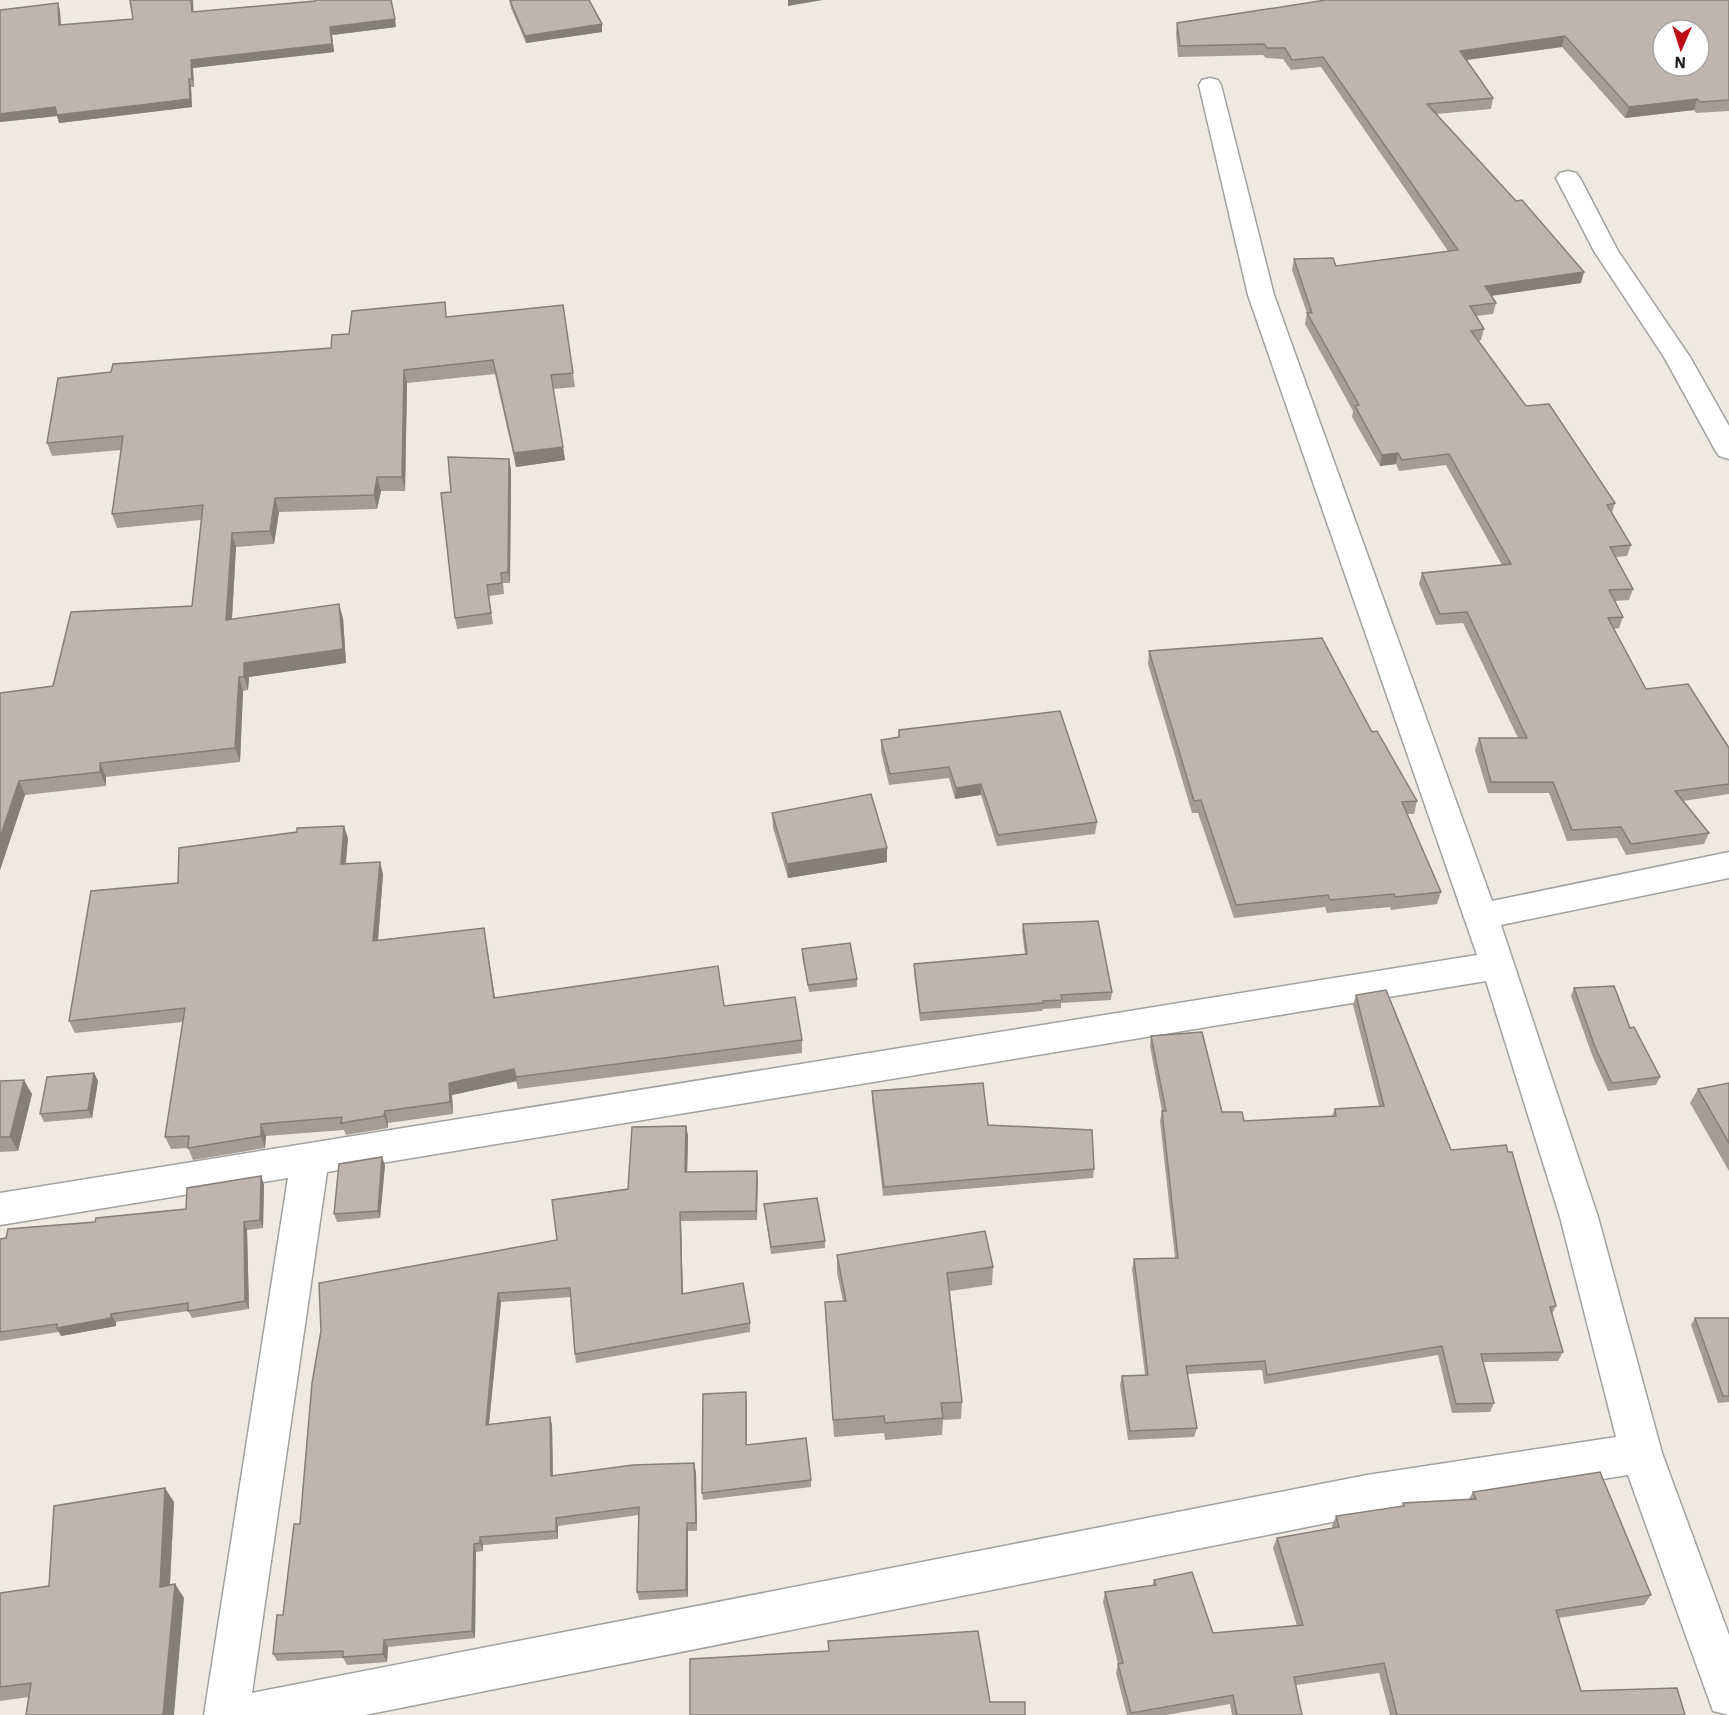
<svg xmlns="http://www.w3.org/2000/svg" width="1729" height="1715" font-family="'IBM Plex Sans',sans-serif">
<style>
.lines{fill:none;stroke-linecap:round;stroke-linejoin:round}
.street-casing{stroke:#a1a1a1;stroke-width:3}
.street{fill:#fff;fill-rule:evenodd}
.wall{fill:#a39c97}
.shaded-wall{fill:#857f7b}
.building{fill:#beb5b0;stroke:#857f7b;stroke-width:1.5;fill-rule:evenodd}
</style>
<rect width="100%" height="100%" fill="#eeeae3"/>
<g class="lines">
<defs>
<path id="street" d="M1210,78L1218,80L1221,85L1274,295L1492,901L1729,852V878L1501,925L1598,1217L1662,1453L1729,1635V1715L1713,1711L1628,1475L1367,1515L365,1715H204L288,1178L0,1225V1193L1477,955L1248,295L1199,85L1202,80ZM1486,981L1560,1217L1616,1437L1367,1475L252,1693L327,1172Z
M1568,171L1576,173L1580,178L1618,251L1690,357L1729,426V459L1719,456L1715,450L1664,357L1594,251L1556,178L1560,173Z"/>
</defs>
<use href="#street" class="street-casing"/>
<use href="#street" class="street"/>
</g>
<path class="wall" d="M130,0H193V12L391,0L396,27L332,35L334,52L193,68L194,87H191L192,107L59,123L57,116L0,122V10L58,3L60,11L61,25L133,19Z
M1729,0V111L1696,113L1694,110L1625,118L1562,47L1467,60L1493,98L1491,109L1436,114L1581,283L1491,296L1496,303L1493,314L1476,316L1484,329L1481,340L1478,341L1526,406L1615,503L1612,513L1631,545L1627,556L1616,557L1633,589L1629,600L1615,601L1623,617L1619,628L1614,629L1646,689L1729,748V794L1683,801L1709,833L1704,844L1626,855L1617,838L1567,841L1549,793H1488L1475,750L1479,738H1518L1463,623L1436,625L1419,584L1422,573L1502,565L1446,465L1399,471L1396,464L1380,466L1352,417L1353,411L1305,324L1307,313L1292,270L1294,259L1336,266L1448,251L1321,67L1291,70L1283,59L1266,58L1263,55L1178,57L1176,34L1177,23Z
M510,1L602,32L526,43L511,8Z
M563,305L575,387L553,389L565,460L516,467L495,374L407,383L405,491H381L377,509L279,512L274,544L236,547L232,620L343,618L346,663L249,677L248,690L243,691L240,762L106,777V786L25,795L0,870V693L53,686L192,606L201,520L117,528L112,514L121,450L52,456L47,443L331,348L349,334L447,317Z
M509,459L511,470L510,583H503L504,594L489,596L493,624L457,629L455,618L451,492Z
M1149,651L1372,732L1417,801L1414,814H1407L1441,892L1437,904L1391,910L1390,907L1327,913L1325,907L1234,918L1198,813H1192L1148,664Z
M899,730L1097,822L1095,834L997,846L981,795L955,799L949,778L889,785L881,751V740L899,737Z
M772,813L887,848V862L788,878L773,828Z
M348,838L346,864L383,874L378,940L484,928L486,941L495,998L724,1006L802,1040V1053L518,1089L516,1081L452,1095L453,1114L388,1123V1128L346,1135L344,1130L266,1136L265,1148L193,1160L188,1148L171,1149L165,1137L183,1022L75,1033L69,1021L178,883Z
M1023,924L1112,992L1111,1000L1061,1003V1008L1043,1009L1042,1011L920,1021L914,972V964L1025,955L1022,931Z
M802,949L857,979V987L809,992L802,957Z
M1574,988L1630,1028L1660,1077L1656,1085L1608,1091L1592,1055L1571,996Z
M1356,995L1451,1150L1556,1306L1552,1314L1563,1352L1558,1361L1483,1362L1494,1403L1490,1412L1452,1413L1438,1355L1264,1384L1262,1370L1187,1374L1197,1428L1194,1437L1128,1440L1120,1385L1122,1376L1145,1375L1132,1269L1134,1259L1175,1258L1160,1121L1162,1111L1150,1046L1151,1036L1222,1112L1244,1121L1332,1116L1335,1109L1379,1106L1353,1005Z
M94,1073L98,1081L92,1118L44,1122L40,1114Z
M0,1081L32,1094L18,1151L0,1152Z
M1729,1083V1171L1690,1103L1698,1089Z
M872,1091L988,1125L1094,1169L1093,1178L883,1196L872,1100Z
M688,1135L687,1172L757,1171V1220L681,1221L683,1294L750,1323V1332L576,1363L575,1354L571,1297L501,1302L489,1424L550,1417L552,1425L553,1476L696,1472L697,1531H688V1597L639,1600L637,1592L639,1515L558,1526V1539L483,1545V1551L476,1552L475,1638L388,1647L387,1662L347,1665L343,1658L277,1661L273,1654L283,1615L300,1524L312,1383L557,1240L628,1189Z
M385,1165L380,1218L337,1222L334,1214Z
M264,1184L263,1228L247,1230L249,1309L192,1318L188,1311L116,1322V1326L61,1336L59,1332L0,1341V1239L95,1222L186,1209Z
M764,1204L825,1241V1248L771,1254Z
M837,1255L993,1267L992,1285L950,1291L962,1402L961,1419L943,1420L942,1435L885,1440L884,1433L834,1437L825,1302L843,1301L837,1273Z
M1695,1318H1729V1402L1718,1403L1691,1325Z
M747,1399V1445L811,1480V1487L703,1500L702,1493Z
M1473,1492L1651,1595L1644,1605L1558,1618L1581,1691L1685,1715H1390L1379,1673L1296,1685L1302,1715H1232L1230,1704L1166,1715H1127L1116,1673L1118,1664L1103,1602L1105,1592L1152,1586L1154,1580L1213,1633L1297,1626L1273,1548L1277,1538L1332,1528V1526L1336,1516L1402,1506L1403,1503L1469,1499Z
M174,1502L170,1585L175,1584L184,1598L29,1697L0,1701V1593L49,1586Z"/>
<path class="shaded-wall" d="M191,0H193L194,20L192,12Z
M788,0H823L788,6Z
M58,3L60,11L61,33L59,25Z
M395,19L396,27L332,35L334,52L193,68L194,87L192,79L191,60L330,27Z
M602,24V32L526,43L525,36Z
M1565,36L1562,47L1458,61L1460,51Z
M189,79L191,87L192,107L59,123L57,116L0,122V114Z
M1697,99L1694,110L1625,118L1629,107Z
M1584,272L1581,283L1482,297L1485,286Z
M404,370L407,383L405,491L402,477Z
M563,447L565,460L516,467L514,453Z
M1398,453L1396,464L1380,466L1382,455Z
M509,459L511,470L510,583L508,572Z
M377,477L381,491L377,509L374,495Z
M275,498L279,512L274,544L270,531Z
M232,533L236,547L231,634L226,620Z
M339,604L343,618L346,663L249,677L248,690L244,677V663Z
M239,677L243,691L240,762L235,748Z
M100,763L106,777V786L100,772Z
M19,781L25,795L0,870V837Z
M981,784V795L955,799L956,788Z
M344,826L348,838L344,877L341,864Z
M887,848V862L788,878L787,864Z
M380,862L383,874L377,953L373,941Z
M484,928L486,941L497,1010L494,998Z
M514,1069L517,1081L452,1095L453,1114L450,1102L449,1083Z
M94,1073L98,1081L92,1118L88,1110Z
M24,1080L32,1094L18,1151L10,1137Z
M385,1111L388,1123V1128L384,1116Z
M261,1124L266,1136L265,1148L261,1136Z
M686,1126L688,1135L687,1182L685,1172Z
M382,1157L385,1165L380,1218L378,1211Z
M757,1171L758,1180L757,1220L756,1211Z
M261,1176L264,1184L263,1228L260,1220Z
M680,1212L681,1221L683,1303L682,1294Z
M244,1222L247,1230L249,1309L245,1301Z
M498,1293L501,1302L488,1433L486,1425Z
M111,1314L116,1322V1326L61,1336L57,1328Z
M550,1417L552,1425L553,1484L551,1476Z
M694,1463L696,1472L697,1531L696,1523Z
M165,1488L174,1502L169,1601L160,1587Z
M556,1518L558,1526V1539L556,1531Z
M687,1523L688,1531V1597L686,1590Z
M480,1537L483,1545V1551L480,1543Z
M474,1544L476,1552L475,1638L472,1631Z
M175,1584L184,1598L174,1715H163Z
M384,1640L388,1647L387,1662L383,1654Z"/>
<path class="building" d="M130,0H191L192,12L315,1V0H391L395,19L330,27L332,44L191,60L192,79H189L190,99L57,115L55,107L0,114V10L58,3L59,25L133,19Z
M514,0H589L602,24L525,36L510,1Z
M1326,0H1729V100L1700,102L1697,99L1629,107L1565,36L1460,51L1493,98L1427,104L1516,201L1522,200L1584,272L1485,286L1496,303L1470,306L1484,329L1471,331L1526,406L1549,404L1615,503L1607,505L1631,545L1610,547L1633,589L1609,590L1623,617L1608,618L1646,689L1688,684L1729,748V784L1675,791L1709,833L1631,844L1621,827L1572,830L1553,782H1491L1479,738H1527L1467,612L1440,614L1422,573L1511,564L1449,454L1402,460L1398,453L1382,455L1355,406L1359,405L1307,313H1312L1294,259L1333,258L1336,266L1458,250L1323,57L1292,60L1285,48H1267L1264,44L1180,46L1177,23ZM1663,30H1699V66H1663Z
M445,302L446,317L563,305L573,373L551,375L563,447L514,453L493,360L404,370L402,477H377L374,495L275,498L270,531L232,533L226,620L339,604L343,649L244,663V677H239L235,748L100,763V772L19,781L0,837V693L53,686L71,612L192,606L203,505L112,514L123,436L47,443L58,378L111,372L113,364L331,348L332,335L349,334L352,311Z
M448,457L509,459L508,572L501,573L502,583L487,585L491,613L455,618L441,493L451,492Z
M1322,638L1372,732L1377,731L1417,801L1402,802L1441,892L1395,897L1394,894L1330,900L1328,895L1236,905L1201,800L1194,801L1149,651Z
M1060,711L1097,822L998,835L981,784L956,788L949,767L890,774L881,740L899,737V730Z
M871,794L887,848L787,864L772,813Z
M344,826L341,864L380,862L373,941L484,928L494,998L718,966L724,1006L795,997L802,1040L516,1077L514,1069L449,1083L450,1102L385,1111L384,1116L341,1123L342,1117L261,1124V1136L188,1148L189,1136L165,1137L185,1008L69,1021L91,891L178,883L179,848L297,832V828Z
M1098,921L1112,992L1061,995L1062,1000L1043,1001V1003L920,1013L914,964L1027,954L1023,924Z
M850,943L857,979L808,985L802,949Z
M1614,986L1630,1028L1634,1027L1660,1077L1612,1083L1595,1047L1574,988Z
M1386,990L1451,1150L1506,1145L1508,1152H1512L1556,1306L1550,1307L1563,1352L1481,1354L1494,1403L1456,1404L1442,1346L1267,1375L1265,1361L1186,1366L1197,1428L1130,1431L1122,1376L1148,1375L1134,1259L1178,1258L1162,1111H1166L1151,1036L1202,1032L1222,1112H1242L1244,1121L1336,1116L1335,1109L1384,1106L1356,995Z
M94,1073L88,1110L40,1114L47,1077Z
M24,1080L10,1137H0V1081Z
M983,1083L988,1125L1092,1130L1094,1169L884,1187L872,1091Z
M1729,1083V1143L1698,1089Z
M686,1126L685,1172L757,1171L756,1211L680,1212L682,1294L743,1283L750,1323L575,1354L570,1288L498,1293L486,1425L550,1417L551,1476L633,1465L694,1463L696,1523H687L686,1590L637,1592L639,1507L556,1518V1531L480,1537V1543L474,1544L472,1631L384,1640L383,1654L343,1657V1651L273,1654L277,1615H283L294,1524H300L312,1383L321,1331L319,1283L557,1240L552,1200L628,1189L632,1127Z
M382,1157L378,1211L334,1214L339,1164Z
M261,1176L260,1220L244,1222L245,1301L188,1311V1303L111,1314V1318L57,1328V1324L0,1332V1239L6,1238L8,1229L95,1222L96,1218L186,1209L187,1188Z
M817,1198L825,1241L771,1247L764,1204Z
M985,1231L993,1267L947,1273L962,1402L941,1403L943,1418L885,1423L884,1416L833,1420L825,1302L846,1301L837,1255Z
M1695,1318H1729V1396H1723Z
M746,1392V1445L806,1438L811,1480L702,1493L703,1394Z
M1600,1472L1651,1595L1556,1610L1581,1691L1677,1688L1685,1715H1397L1384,1663L1294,1677L1302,1715H1237L1233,1695L1131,1713L1118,1664L1123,1663L1105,1592L1156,1585L1154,1580L1192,1572L1213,1633L1303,1625L1277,1538L1339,1527L1336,1516L1404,1506L1403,1503L1476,1499L1473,1492Z
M165,1488L160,1587L175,1584L163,1715H26L31,1683L0,1687V1593L49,1586L54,1506Z
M978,1631L990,1702H1025V1715H690V1659L829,1651L828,1641Z"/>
<g transform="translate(1681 48) rotate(183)"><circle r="28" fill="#ffffff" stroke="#a5a5a5" stroke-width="1.5"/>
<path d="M0-4.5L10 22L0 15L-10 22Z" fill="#be0c15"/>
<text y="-9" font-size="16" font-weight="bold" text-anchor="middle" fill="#1d1d1d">N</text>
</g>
</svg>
